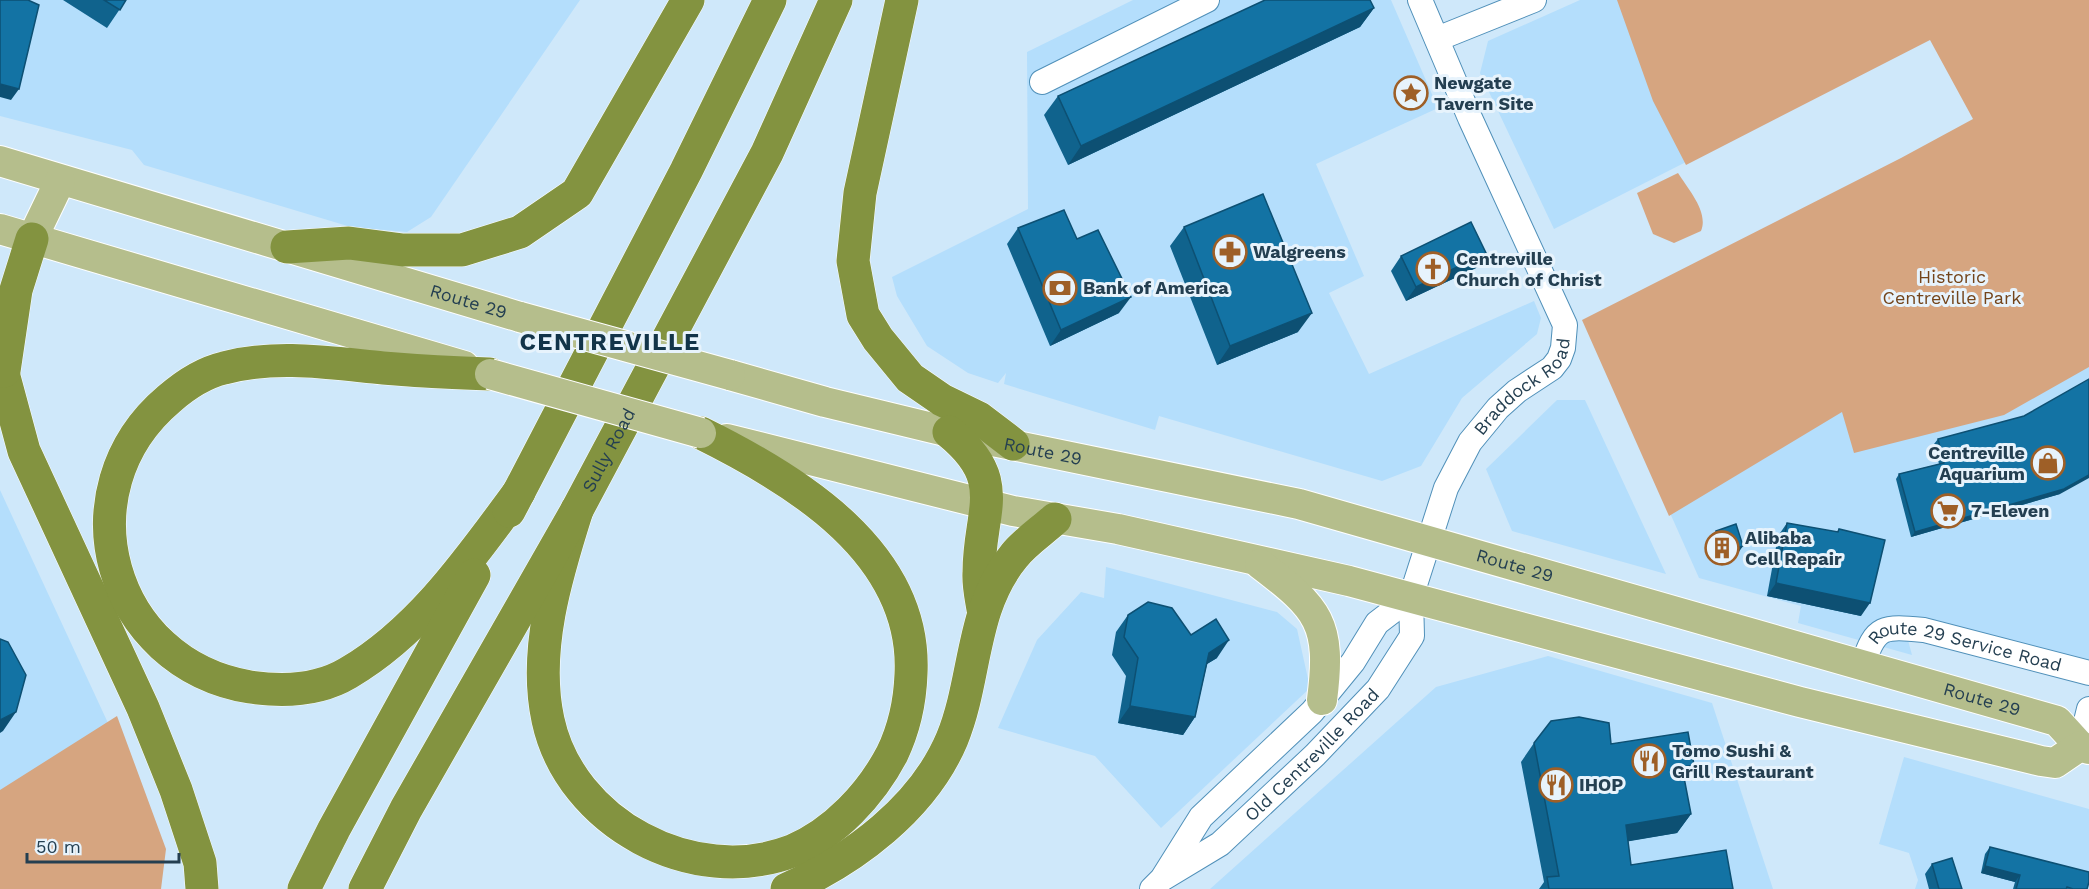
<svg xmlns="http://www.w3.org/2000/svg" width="2089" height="889" font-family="'Work Sans',sans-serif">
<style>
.built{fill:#b4defc}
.green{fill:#d6a580}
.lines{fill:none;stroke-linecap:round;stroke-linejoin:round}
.minor-casing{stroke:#5090b9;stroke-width:26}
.major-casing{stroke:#fff;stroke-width:32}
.highway-casing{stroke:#fff;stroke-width:34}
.minor{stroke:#fff;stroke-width:24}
.major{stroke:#b5be8c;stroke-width:30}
.highway{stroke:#839340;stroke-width:33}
.major-bridge-casing{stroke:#fff;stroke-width:32;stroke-linecap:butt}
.major-bridge{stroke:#b5be8c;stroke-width:30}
.wall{fill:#10638d}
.shaded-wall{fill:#0d5073}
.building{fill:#1373a4;stroke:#0d5073;stroke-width:1.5}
.labels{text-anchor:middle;stroke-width:6;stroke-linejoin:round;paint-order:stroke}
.poi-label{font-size:18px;font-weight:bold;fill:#243f51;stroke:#e7f3fc;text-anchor:start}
.park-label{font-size:18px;fill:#73441a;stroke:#e7f3fc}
.street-label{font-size:18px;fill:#243f51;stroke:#e7f3fc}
.district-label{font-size:24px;font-weight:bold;letter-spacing:1.5px;fill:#123449;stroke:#e7f3fc}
</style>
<rect width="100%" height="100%" fill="#cfe8fa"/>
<path class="built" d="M0,0H580L431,217L407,232L351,227L144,165L132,150L0,116Z
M1133,0H1391L1438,108L1316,164L1364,276L1329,293L1369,374L1534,301L1541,318L1537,334L1462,398L1421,466L1382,481L1159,416L1155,430L1004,384L1006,373L998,383L968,373L927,346L897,296L892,277L1028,209L1027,52Z
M1580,0H1619L1686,162L1554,229L1480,73L1488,41Z
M2089,364V668L1902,618L1912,655L1798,623L1801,606L1699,578L1670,513L1842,409Z
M1557,400H1585L1666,574L1512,531L1486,469Z
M0,490L108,723L0,791Z
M1106,567L1277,612L1297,629L1310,688L1161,828L1095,756L998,728L1037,640L1081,592L1104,598Z
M1548,656L1712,703L1773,889H1210L1436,687Z
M1904,757L2089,809V889H1915L1918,880L1909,853L1879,844Z"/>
<path class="green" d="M1617,0H2089V367L2004,415L1854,453L1842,412L1669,516L1582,320L1901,158L1973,119L1930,40L1686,165L1653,101Z
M1678,173C1688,189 1709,212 1701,231L1674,243L1653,234L1637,193Z
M117,716L166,849L161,889H0V790Z"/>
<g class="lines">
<defs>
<g id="minor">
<path d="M1437,39L1534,0"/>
<path d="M1042,82L1207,0"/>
<path id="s1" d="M1863,665C1875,625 1884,626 1924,630L2089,673"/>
<path d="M2080,746L2089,709"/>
<path d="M1164,876L1201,817L1312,712L1353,662L1377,623L1411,597"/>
<path id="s2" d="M1152,889L1162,879L1220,844L1315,755L1378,689L1412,636L1411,597L1446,488L1470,442L1498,408L1517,391L1552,368L1559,359L1563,348L1565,325L1470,118L1420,0"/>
</g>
<g id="major">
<path id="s3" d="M0,161L520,317"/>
<path d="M0,229L464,366"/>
<path d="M32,239L60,181"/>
<path id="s4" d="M730,375L825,402L949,432L1299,504L2057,721L2080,746L2089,749"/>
<path d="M727,439L1013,511L1118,529L1349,581L1800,702L2041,761L2055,763L2080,746"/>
<path d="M1260,564C1319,609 1332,623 1322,700"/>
</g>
<g id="highway">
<path d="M902,0L860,193L853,261L863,315L878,339L910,378L942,400L979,418L1013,444"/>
<path d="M287,247L349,243L403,250H462L520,232L577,193L688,0"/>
<path d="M0,362L24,451L143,708L176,790L200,863L202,889"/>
<path d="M4,371L16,290L32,239"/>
<path d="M490,374C454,373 419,371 383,368C331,363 276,354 224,368C203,373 185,385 169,399C60,491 109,664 250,687C284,692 318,691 348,673C420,631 471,557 519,492"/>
<path d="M949,432C1009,481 979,510 979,572C978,584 981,597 983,609"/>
<path d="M577,510C556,576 533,651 548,720C570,823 693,889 792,851C835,833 871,794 892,754C904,729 910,702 911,674C917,553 796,480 701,433"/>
<path d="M509,511L686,171L770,0"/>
<path d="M304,889L334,829L474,575"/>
<path id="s5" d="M365,889L406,809L577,510L767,153L836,0"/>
<path d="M787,889C853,860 923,808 952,739C977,678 970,609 1014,556C1025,542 1042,531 1055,519"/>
</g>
</defs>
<use href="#minor" class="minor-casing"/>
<use href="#major" class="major-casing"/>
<use href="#highway" class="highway-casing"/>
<use href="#minor" class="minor"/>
<use href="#major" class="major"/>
<use href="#highway" class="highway"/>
<defs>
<path id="major-bridge" d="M520,317L730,375
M490,374L701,433"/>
</defs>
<use href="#major-bridge" class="major-bridge-casing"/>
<use href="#major-bridge" class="major-bridge"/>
</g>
<path class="wall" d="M63,0H126L107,28Z
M1374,8L1360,27L1068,165L1044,115L1058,96Z
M1184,227L1298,332L1217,365L1170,246Z
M1018,228L1077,239L1119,313L1050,346L1007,244Z
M1401,256L1476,268L1406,301L1391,271Z
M1938,439L2060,494L1911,537L1896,479L1899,474L1939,464L1934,444Z
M1787,523L1837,532L1839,529L1861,616L1767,596L1778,536Z
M1716,531L1736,556L1716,563L1709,541Z
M1128,615L1191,635L1217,658L1207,664L1195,717L1183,735L1118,723L1126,676L1112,655L1116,632Z
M1534,743L1611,744L1694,765L1684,779L1691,814L1677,833L1628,841L1631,865L1733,889H1539L1544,882L1521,762Z
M1990,847L2087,889H2013L2015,882L1981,873L1985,854Z
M1932,864L1962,889H1929L1925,874Z"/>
<path class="shaded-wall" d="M1374,8L1360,27L1068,165L1081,146Z
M0,84L19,89L11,100L0,97Z
M1486,253L1476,268L1406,301L1416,287Z
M1131,297L1119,313L1050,346L1061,330Z
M1312,313L1298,332L1217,365L1230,346Z
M2089,475V478L2060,494L1911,537L1915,532Z
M1743,546L1736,556L1716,563L1723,553Z
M1776,583L1870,603L1861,616L1767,596Z
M1229,640L1217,658L1197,670L1209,653Z
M1130,706L1195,717L1183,735L1118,723Z
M16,712L3,731L0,733V720Z
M1694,765L1681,784L1682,767Z
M1691,814L1677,833L1613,844L1626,825Z
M1985,866L2020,875L2015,882L1981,873Z"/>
<path class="building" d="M0,0H28L39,5L19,89L0,84Z
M104,0H126L120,10Z
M1265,0H1370L1374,8L1081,146L1058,96Z
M1263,194L1312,313L1230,346L1184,227Z
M1064,210L1077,239L1098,230L1131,297L1061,330L1018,228Z
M1471,222L1486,253L1416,287L1401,256Z
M2089,379V475L2064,489L1915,532L1899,474L1944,463L1938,439L2024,416Z
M1787,523L1838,532L1839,529L1885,540L1870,603L1776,583Z
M1736,524L1743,546L1723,553L1716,531Z
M1148,602L1172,608L1191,635L1216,619L1229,640L1209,653L1195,717L1130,706L1138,658L1124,637L1128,615Z
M0,639L8,642L26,675L16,712L0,720Z
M1579,717L1609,723L1611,744L1688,732L1694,765L1682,767L1691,814L1626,825L1631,865L1726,850L1733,889H1549L1547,877L1559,876L1534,743L1551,721Z
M1990,847L2089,872V882L2087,889H2073L2067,887L2066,889H2016L2020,875L1985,866Z
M1952,858L1962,889H1939L1932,864Z"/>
<defs>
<symbol id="sight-ring" viewBox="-11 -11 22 22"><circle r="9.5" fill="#e7f3fc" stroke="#9e5f27" stroke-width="1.5"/><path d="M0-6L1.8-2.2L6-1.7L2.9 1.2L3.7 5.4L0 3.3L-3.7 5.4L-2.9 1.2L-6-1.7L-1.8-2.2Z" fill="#9e5f27"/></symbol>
<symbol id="pharmacy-ring" viewBox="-11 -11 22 22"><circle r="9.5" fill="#e7f3fc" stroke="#9e5f27" stroke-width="1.5"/><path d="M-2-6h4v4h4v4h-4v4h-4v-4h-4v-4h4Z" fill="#9e5f27"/></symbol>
<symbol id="church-ring" viewBox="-11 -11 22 22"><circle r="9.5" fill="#e7f3fc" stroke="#9e5f27" stroke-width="1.5"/><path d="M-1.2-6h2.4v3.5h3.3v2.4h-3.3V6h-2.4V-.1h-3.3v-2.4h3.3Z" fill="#9e5f27"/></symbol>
<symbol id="bank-ring" viewBox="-11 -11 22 22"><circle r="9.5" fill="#e7f3fc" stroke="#9e5f27" stroke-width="1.5"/><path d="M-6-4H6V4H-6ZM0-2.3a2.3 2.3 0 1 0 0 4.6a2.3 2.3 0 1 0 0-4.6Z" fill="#9e5f27"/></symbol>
<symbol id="shop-ring" viewBox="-11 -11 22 22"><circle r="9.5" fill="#e7f3fc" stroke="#9e5f27" stroke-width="1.5"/><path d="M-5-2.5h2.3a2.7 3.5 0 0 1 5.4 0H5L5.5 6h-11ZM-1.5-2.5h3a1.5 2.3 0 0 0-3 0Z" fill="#9e5f27"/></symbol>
<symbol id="supermarket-ring" viewBox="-11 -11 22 22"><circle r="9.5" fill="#e7f3fc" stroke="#9e5f27" stroke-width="1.5"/><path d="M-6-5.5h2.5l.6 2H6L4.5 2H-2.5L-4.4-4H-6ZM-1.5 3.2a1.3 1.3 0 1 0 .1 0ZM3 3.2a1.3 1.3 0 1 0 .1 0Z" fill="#9e5f27"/></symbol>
<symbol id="building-ring" viewBox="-11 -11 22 22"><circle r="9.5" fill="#e7f3fc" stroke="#9e5f27" stroke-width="1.5"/><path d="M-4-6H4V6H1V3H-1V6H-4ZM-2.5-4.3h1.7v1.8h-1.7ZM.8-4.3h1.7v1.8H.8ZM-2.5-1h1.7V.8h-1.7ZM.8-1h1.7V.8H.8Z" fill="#9e5f27"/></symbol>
<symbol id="restaurant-ring" viewBox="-11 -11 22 22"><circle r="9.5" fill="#e7f3fc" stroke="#9e5f27" stroke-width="1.5"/><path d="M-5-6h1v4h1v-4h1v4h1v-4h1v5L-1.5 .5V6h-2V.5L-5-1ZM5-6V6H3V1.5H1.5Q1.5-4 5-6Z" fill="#9e5f27"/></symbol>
</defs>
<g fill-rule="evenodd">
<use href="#sight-ring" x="1392" y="74" width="38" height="38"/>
<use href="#pharmacy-ring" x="1211" y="233" width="38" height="38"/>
<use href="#church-ring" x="1414" y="250" width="38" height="38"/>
<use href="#bank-ring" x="1041" y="269" width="38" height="38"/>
<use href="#shop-ring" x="2029" y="444" width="38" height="38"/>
<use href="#supermarket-ring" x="1929" y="492" width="38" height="38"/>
<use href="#building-ring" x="1703" y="529" width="38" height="38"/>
<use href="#restaurant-ring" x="1630" y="742" width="38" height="38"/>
<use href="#restaurant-ring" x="1537" y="766" width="38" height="38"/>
</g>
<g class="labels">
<g class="poi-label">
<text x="1434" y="89">Newgate<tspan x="1434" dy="21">Tavern Site</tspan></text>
<text x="1253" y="258">Walgreens</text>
<text x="1456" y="265">Centreville<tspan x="1456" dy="21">Church of Christ</tspan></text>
<text x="1083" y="294">Bank of America</text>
<text x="2025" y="459" text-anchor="end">Centreville<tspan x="2025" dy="21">Aquarium</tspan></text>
<text x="1971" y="517">7-Eleven</text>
<text x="1745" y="544">Alibaba<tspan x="1745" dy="21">Cell Repair</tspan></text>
<text x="1672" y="757">Tomo Sushi &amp;<tspan x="1672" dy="21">Grill Restaurant</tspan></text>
<text x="1579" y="791">IHOP</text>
</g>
<g class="park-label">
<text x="1952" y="283">Historic<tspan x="1952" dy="21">Centreville Park</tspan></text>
</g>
<g class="street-label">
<text dy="6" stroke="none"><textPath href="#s3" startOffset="489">Route 29</textPath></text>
<text dy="6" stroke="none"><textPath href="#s2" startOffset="650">Braddock Road</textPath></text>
<text dy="6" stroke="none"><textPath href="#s5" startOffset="502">Sully Road</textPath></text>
<text dy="6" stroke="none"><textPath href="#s4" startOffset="322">Route 29</textPath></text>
<text dy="6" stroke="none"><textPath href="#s4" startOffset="808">Route 29</textPath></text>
<text dy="6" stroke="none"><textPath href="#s1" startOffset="124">Route 29 Service Road</textPath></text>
<text dy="6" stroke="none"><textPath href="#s4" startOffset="1294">Route 29</textPath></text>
<text dy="6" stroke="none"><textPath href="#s2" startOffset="210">Old Centreville Road</textPath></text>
</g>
<g class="district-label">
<text x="610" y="350">CENTREVILLE</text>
</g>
</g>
<path d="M27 853v9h152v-9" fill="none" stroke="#243f51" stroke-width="3"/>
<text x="36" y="853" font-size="18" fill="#243f51" stroke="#e7f3fc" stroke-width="4.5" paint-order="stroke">50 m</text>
</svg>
